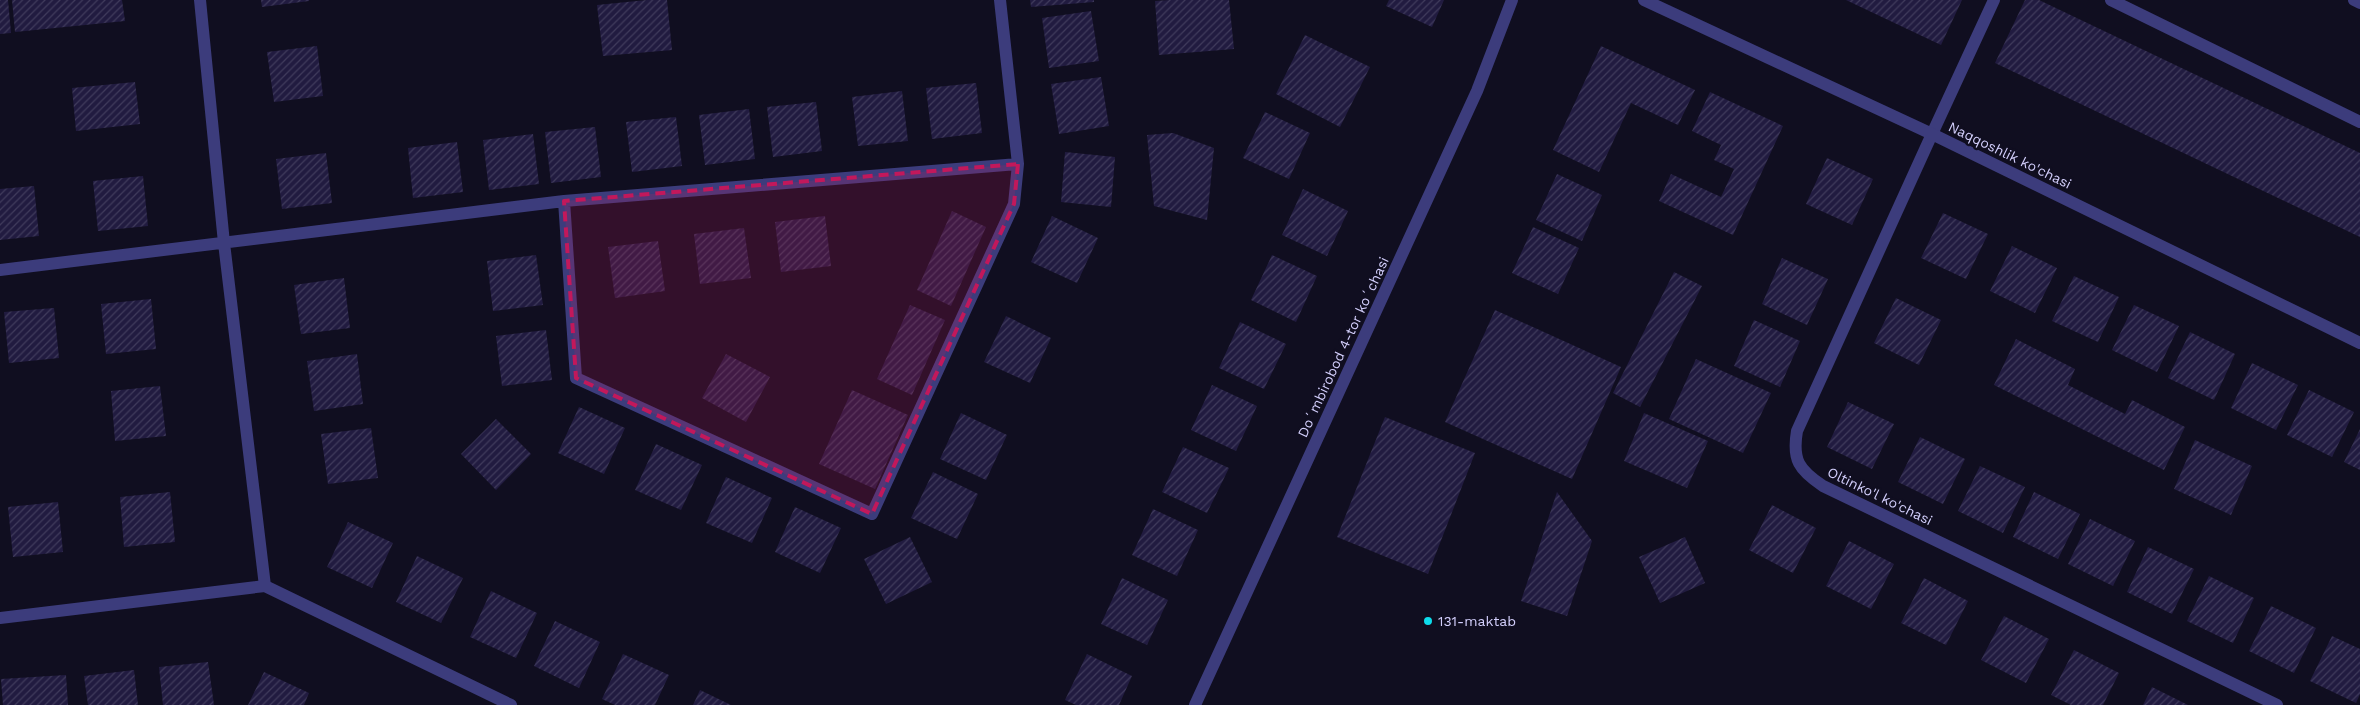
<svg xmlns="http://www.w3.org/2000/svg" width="2360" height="705" font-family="'Work Sans',sans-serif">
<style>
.building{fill:url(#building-hatch)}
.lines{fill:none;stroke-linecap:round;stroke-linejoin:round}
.service{stroke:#3c3c7c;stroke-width:12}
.minor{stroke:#3c3c7c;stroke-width:12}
.tertiary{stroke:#3c3c7c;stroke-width:12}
.marked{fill:#c2185b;fill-opacity:0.2;stroke:#c2185b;stroke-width:4;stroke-dasharray:10 6;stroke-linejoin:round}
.poi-dot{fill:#0ddbeb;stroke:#100e20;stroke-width:2}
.labels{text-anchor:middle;stroke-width:5;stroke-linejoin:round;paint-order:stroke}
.street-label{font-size:14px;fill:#d3cffc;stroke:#100e20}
.poi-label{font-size:14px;fill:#d3cffc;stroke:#100e20;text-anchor:start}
</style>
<defs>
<pattern id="building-hatch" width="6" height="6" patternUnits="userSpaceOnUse" patternTransform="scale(1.25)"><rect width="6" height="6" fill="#211b40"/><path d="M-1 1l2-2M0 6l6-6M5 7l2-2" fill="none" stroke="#403b5c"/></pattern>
</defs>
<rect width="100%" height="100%" fill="#100e20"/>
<path class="building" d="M0,0H8L11,33L0,34Z
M12,0H122L125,21L15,32Z
M261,0H309V1L262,7Z
M647,0H667L672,50L603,56L597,5Z
M1030,0H1094V2L1031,7Z
M1170,0H1229L1234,49L1159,55L1155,1Z
M1389,0H1444L1432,27L1386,6Z
M1846,0H1962L1941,45Z
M2025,0H2039L2360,153V237L1995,63Z
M1091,11L1099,61L1049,68L1042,18Z
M1305,35L1370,67L1340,127L1276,94Z
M317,46L323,96L274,102L267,52Z
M1601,46L1695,90L1678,125L1631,103L1599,172L1553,150Z
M1101,77L1109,126L1059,134L1051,84Z
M135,82L140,124L76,131L72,88Z
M976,83L982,133L932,139L926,88Z
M902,91L908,141L858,146L852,97Z
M1710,92L1783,126L1733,235L1659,201L1671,174L1721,197L1734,169L1714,160L1721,145L1692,131Z
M816,102L822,151L773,157L767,107Z
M749,109L755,159L705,165L699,115Z
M1265,112L1310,133L1289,179L1243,158Z
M676,117L682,166L632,172L626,122Z
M595,127L601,177L551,183L545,132Z
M1173,133L1214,148L1207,220L1154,206L1147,135Z
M533,134L539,184L489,190L483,140Z
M457,142L463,192L413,198L408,148Z
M1065,152L1115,157L1111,207L1061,202Z
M326,153L332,203L282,209L276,159Z
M1827,158L1873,179L1852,225L1806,204Z
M1557,174L1602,195L1582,241L1536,220Z
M143,176L148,226L98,231L93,181Z
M34,186L39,236L0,240V189Z
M1303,189L1348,211L1327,256L1282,235Z
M952,211L986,227L951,306L917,290Z
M1943,213L1988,234L1966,279L1921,258Z
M825,216L831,266L781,272L775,222Z
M1052,216L1098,238L1077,283L1031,262Z
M1533,227L1579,248L1558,294L1512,273Z
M744,228L751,278L700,284L694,234Z
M658,241L665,291L615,298L608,247Z
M2012,246L2057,268L2035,313L1990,291Z
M536,255L543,305L493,311L487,261Z
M1272,255L1317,276L1296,322L1251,300Z
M1782,258L1828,279L1807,325L1762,304Z
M1674,272L1702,286L1640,407L1613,393Z
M2074,276L2119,297L2098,342L2052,321Z
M344,278L350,328L301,334L294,285Z
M1896,298L1941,320L1919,365L1874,343Z
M151,299L156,349L106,354L101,304Z
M910,305L945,320L912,395L877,379Z
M2134,305L2179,326L2157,372L2112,350Z
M54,308L59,358L9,363L4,312Z
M1495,310L1621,367L1572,479L1445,422Z
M1006,316L1051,338L1030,383L984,362Z
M1754,320L1800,341L1780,387L1734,366Z
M1240,322L1286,344L1264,389L1219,368Z
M546,330L552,380L502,386L496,336Z
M2190,332L2235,354L2214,400L2168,378Z
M2016,339L2075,369L2068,385L2125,414L2132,400L2185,427L2164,470L1994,385Z
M357,354L363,404L314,411L307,361Z
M726,354L770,377L746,422L702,398Z
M1696,359L1771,393L1743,453L1669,419Z
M2252,363L2298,385L2276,430L2231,408Z
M1212,385L1257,406L1236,451L1191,430Z
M160,386L166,436L115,441L111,391Z
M852,390L908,415L875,489L819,464Z
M2309,390L2354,412L2332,457L2287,435Z
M1848,402L1894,424L1872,469L1827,447Z
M579,407L625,428L604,474L558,453Z
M961,413L1007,435L986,480L940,459Z
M1644,413L1708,441L1687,488L1624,461Z
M1385,417L1475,453L1428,574L1337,537Z
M496,419L531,454L496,490L461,454Z
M371,428L378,478L328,484L321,434Z
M2360,429V470L2344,462Z
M1920,437L1965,459L1943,504L1898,482Z
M2195,440L2252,466L2231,515L2174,489Z
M656,444L702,465L681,510L635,490Z
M1183,447L1229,468L1207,513L1162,492Z
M1980,466L2025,487L2003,533L1958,511Z
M933,472L978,494L957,539L911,518Z
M726,477L772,498L752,543L706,523Z
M170,492L175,542L124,547L120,497Z
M1557,492L1592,541L1567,616L1521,601Z
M2034,492L2080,514L2058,559L2013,537Z
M58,502L63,552L13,557L8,507Z
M1772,505L1816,528L1793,573L1749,550Z
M795,507L841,528L820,573L775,552Z
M1153,509L1198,530L1177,576L1132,555Z
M2090,519L2135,541L2113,586L2068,564Z
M348,522L393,543L372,588L327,567Z
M910,537L932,582L886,604L864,559Z
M1685,537L1705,583L1660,603L1639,557Z
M1849,541L1894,564L1871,609L1826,586Z
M2148,547L2194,569L2172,614L2127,592Z
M417,556L463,578L441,623L396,602Z
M2209,576L2254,598L2233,643L2187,621Z
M1122,578L1168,600L1147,645L1101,624Z
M1924,578L1968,601L1946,645L1901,623Z
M491,591L537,613L516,658L470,637Z
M2271,606L2316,628L2294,673L2249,651Z
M2004,616L2049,639L2026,683L1981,660Z
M555,621L600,642L579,688L534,666Z
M2332,636L2360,649V694L2356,703L2310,681Z
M2074,650L2119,673L2103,705H2071L2051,695Z
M623,654L669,675L655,705H615L602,699Z
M1087,654L1132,676L1119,705H1076L1065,700Z
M208,662L214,705H163L159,667Z
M134,670L138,705H88L84,676Z
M264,672L309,693L304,705H248Z
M66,675L68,705H3L1,679Z
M2152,687L2188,705H2143Z
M700,690L731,705H693Z"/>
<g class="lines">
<path class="service" d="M2111,0L2360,122
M2354,0L2360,3
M1932,134L1994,0"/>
<path class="minor" d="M200,0L224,243L265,586
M1644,0L1932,134L2360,343
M1932,134L1797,431C1792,460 1799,470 1823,486L2277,705
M564,201L576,378L872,514L1014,204L1018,164L1000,0
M0,270L564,201L1018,164
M0,618L265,586L511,705"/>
<path class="tertiary" d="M1195,705L1477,91L1512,0"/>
</g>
<path class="marked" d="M1018,164L1014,204L872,514L576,378L564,201Z"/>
<circle class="poi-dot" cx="1428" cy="621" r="5"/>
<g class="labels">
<g class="street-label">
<text transform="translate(2010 155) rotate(26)" y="5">Naqqoshlik ko'chasi</text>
<text transform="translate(1343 347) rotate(-65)" y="5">Doʻmbirobod 4-tor koʻchasi</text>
<text transform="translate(1880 496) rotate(26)" y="5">Oltinko'l ko'chasi</text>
</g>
<g class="poi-label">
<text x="1438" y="626">131-maktab</text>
</g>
</g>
</svg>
